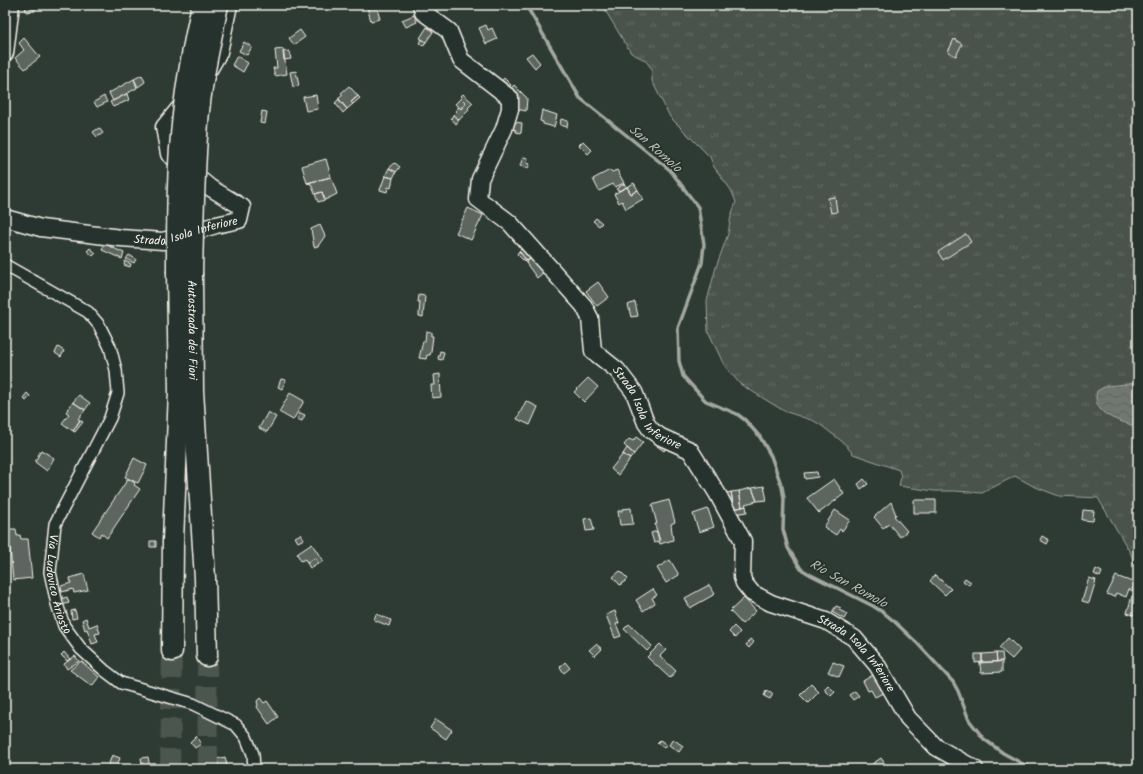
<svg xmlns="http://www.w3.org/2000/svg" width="1143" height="774" font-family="Kalam,sans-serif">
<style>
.grass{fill:url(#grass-tufts);stroke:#9ea29a}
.water{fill:url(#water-waves);stroke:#a4a8a0}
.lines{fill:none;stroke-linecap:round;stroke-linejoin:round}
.stream{stroke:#a4a8a0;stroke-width:3.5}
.building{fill:#5c655e;stroke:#f4f1e8}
.highway-tunnel{stroke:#4c564f;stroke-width:20;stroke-dasharray:20 10;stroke-linecap:butt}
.street-casing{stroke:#f4f1e8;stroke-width:14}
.secondary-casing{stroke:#f4f1e8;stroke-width:19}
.highway-casing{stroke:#f4f1e8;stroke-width:23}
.street{stroke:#26332d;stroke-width:11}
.secondary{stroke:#26332d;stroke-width:16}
.highway{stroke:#26332d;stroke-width:20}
.highway-bridge-casing{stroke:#f4f1e8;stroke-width:23;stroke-linecap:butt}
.highway-bridge{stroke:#26332d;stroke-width:20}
.labels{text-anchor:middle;stroke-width:3.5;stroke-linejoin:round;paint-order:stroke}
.street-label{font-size:12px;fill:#f4f1e8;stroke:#26332d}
.water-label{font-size:13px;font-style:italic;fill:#b8bab2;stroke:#26332d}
</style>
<defs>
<pattern id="grass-tufts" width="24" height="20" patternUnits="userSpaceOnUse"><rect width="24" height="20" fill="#48524c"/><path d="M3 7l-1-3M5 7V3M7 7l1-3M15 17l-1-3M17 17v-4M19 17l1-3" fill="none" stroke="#636b66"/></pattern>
<pattern id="water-waves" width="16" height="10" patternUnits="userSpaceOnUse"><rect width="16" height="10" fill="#6f7770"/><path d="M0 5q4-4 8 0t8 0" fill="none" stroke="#5c605b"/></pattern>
</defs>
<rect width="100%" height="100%" fill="#2e3b34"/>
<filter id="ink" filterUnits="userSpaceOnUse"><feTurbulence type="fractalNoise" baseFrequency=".025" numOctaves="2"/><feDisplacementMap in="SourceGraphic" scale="8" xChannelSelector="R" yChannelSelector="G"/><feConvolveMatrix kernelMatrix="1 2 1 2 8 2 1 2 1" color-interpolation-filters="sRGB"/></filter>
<g filter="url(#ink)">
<path class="grass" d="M602,5H1138V577L1131,554L1098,498L1059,496L1033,486L1015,476L982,493L955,491H934L899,486L901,477L899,470L853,454L844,443L822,426L814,421L784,411L740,384L724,365L708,331L707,301L716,267L728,234L731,216L736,202L731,190L714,167L710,157L670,117L652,81V69L645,60L631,53Z"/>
<path class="water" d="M1138,383V427C1120,421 1090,415 1097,391L1106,386Z"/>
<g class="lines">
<path class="stream" d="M526,5L580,98L670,170L698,207L704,244L702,263L678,328L679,361L683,376L702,397L706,401L737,414L745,420L760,437L771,456L782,487L784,498L783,529L788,548L801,569L811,575L873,606L884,613L895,622L918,644L953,682L958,691L969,720L984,739L1003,753L1032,769"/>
</g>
<path class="building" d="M25,5H34L35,11L26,12Z
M376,5L380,19L371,21L367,7Z
M414,15L417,22L406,27L402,20Z
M486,25L488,30L492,28L497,39L486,44L479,28Z
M427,27L433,32L426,42L420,38Z
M300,30L305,37L294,45L289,38Z
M24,38L40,57L25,69L15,58L24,50L19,43Z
M422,39L426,42L423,46L419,43Z
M954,39L962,44L956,56L948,52Z
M244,42L252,47L247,55L239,51Z
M283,49L287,74L275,76L273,68H277L275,50Z
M289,51L291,59L284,60L283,52Z
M532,53L540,63L535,68L526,57Z
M237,56L248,63L243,72L232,65Z
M296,71L299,86L293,87L290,72Z
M142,75L145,82L138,87L134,79Z
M504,78L511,85L506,90L499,84Z
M134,79L137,88L113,101L109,93Z
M514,85L527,98L526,111L512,108L509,90Z
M349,86L358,96L351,102L353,104L347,109L338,99L343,95L341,93Z
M127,94L129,100L113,107L110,102Z
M463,94L473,103L468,108L469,110L459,120L453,115L457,111L456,110L459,107L461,109L466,103L460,97Z
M316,95L318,109L306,111L303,97Z
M104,96L107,102L97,107L94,102Z
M358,96L360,98L353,104L351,102Z
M461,98L466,103L461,109L455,104Z
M339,99L347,109L343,113L335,103Z
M542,110L557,115L554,127L543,124V122L540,121Z
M262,111L267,112L265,124L260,123Z
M453,115L459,120L456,124L451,118Z
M561,119L568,121L567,127L560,125Z
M514,122L522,123L521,133L516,132V130L513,129Z
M99,128L103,133L97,137L93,132Z
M583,141L592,150L588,154L579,145Z
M523,157L528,158L527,163L530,164L528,168L520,166Z
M326,159L331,177L307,183L302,166Z
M395,163L400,167L396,172L389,168Z
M389,168L396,172L393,178L385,176Z
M610,170L612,172L617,170L624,183L615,187L613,184L599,191L593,179Z
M385,176L393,178L391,188L388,187L387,192L380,190Z
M331,177L337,194L325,200L322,192L315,194L311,184L307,183Z
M634,183L638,190L631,194L627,187Z
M624,184L627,187L618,191L616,189Z
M627,187L631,194L638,190L643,199L626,209L622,201L619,203L614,194Z
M322,192L325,200L318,202L315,194Z
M835,197L837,212L831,213L828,198Z
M468,208L483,215L471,240L456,233Z
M596,218L602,223L599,226L593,221Z
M320,225L325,236L318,246L314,247L311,229Z
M966,234L971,242L943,260L938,252Z
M105,244L124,253L122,259L102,250Z
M525,245L534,255L527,261L519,251Z
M90,248L96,253L93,256L87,251Z
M519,251L527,261L526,263L517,254Z
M129,255L136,259L134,263L126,259Z
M534,255L546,270L537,278L526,263Z
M125,261L131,264L130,267L124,265Z
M598,282L609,297L597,306L586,291Z
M419,295L425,296L423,317L419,316L420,302H418Z
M635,302L638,316L631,317L628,305Z
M426,331L431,332V336H433L431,352L430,355H427L426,359L419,358L423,341H425Z
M58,347L64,351L61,357L55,353Z
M440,351L444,352L442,360L438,359Z
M440,374L441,397L432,398L431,385H435L434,375Z
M588,378L598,387L584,402L574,392Z
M281,379L286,380L282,389L278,387Z
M27,393L30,396L26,401L23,398Z
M290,393L304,401L293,420L279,412Z
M79,395L90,403L85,410L73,402Z
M526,401L538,407L530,425L517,419Z
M73,402L85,410L78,419L80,420L73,431L62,423L69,414L66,412Z
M268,412L276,417L267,432L259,428Z
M300,413L305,415L302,421L297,419Z
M80,420L83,422L75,432L73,431Z
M636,437L643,442L634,454L624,445L629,439L633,441Z
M661,440L668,444L664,451L657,446Z
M627,448L634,454L630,459L623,454Z
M41,450L54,458L47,471L35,462Z
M623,454L630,459L618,475L611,469Z
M134,458L147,465L138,483L125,477Z
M817,472L818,477L805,479L804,473Z
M128,479L135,483L134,485L140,489L107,538L101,533L99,537L92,532Z
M834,479L844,494L819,513L807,498Z
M864,479L868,484L861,489L858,484Z
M764,486L767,500L757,501L752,488Z
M752,488L757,501L745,504L746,506L742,507L739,491Z
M739,491L742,507L734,509L731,492Z
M731,492L733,503L729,504L727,493Z
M669,500L675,522L671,524L673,540L660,544L655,524H657L652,505Z
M914,500H936V513H914Z
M891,502L896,515L894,516L907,531L900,537L889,524L883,528L874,517Z
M746,506L747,512L734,514V509Z
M631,508L633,524L620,525L618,511H622V509Z
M708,509L714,527L699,532L693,514Z
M835,510L850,520L842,531L840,529L836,535L824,527Z
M1083,510L1094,511L1093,521L1082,520Z
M591,518L594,530L586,531L584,519Z
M5,529H16L17,536L20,535L21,539H28L32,578L13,580L9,537H5Z
M657,531L660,541L654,543L651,533Z
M301,534L304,539L298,542L295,537Z
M1042,536L1049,540L1047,544L1040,540Z
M150,541H156V547H150Z
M312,544L323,561L319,564L315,558L307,563L305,559L301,561L297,554Z
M315,558L318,563L310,568L307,563Z
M670,560L679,575L666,583L657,568Z
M1096,569L1102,572L1100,577L1094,574Z
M620,571L628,579L620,585L613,577Z
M84,574L88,590L74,593L73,589L62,592L61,586L71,583L70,578Z
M935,575L951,589L945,595L930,581Z
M1116,576L1135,583L1132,591L1129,589L1126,597L1116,593L1114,597L1107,594Z
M965,578L971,582L969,585L963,581Z
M1089,578L1096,580L1089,603L1082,601Z
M709,585L715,594L690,608L685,598Z
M653,589L657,595L652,598L655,603L643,611L636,600Z
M1132,596L1138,597V616L1127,613Z
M67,597L69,603L62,605L61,599Z
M744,598L756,611L742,624L730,611Z
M836,606L841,608L839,610L847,614L844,619L832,612Z
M75,610L77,618L72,619L71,611Z
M615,611L619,623L616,624L621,636L615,638L606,615Z
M376,614L391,620L389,626L374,620Z
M86,618L89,627L97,624L100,633L95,634L98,642L92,644L87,629L85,630L82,620Z
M629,624L652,646L647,651L624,629Z
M734,626L740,632L735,638L729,632Z
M1008,638L1020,650L1012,659L999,648Z
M750,639L754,642L749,648L746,645Z
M596,644L602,649L595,656L589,650Z
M660,644L666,650L660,656L676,671L670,678L647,657Z
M64,652L70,659L67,661L61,655Z
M996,653L997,662H982V654Z
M996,653H1002L1003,661L997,662Z
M975,654H982V662L975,663Z
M75,656L79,661L67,669L64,664Z
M81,661L99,677L92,686L70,670Z
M1002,661V672L981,673L980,663Z
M565,662L570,668L564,673L560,667Z
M833,662L844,666L839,677L828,672Z
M873,675L883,693L875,697L871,690L868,691L863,681Z
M811,684L819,692L808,703L800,695Z
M828,685L835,692L831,696L824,689Z
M766,691L773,694L770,699L764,696Z
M855,691L859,696L853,700L849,695Z
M260,698L264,703L267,701L278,717L269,724L257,707L258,705L257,701Z
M436,719L452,730L446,739L430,728Z
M196,736L201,744L195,748L190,742Z
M673,739L683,746L679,752L669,745Z
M660,740L666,744L664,748L657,743Z
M112,755L120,758L116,769H107Z
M148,757L150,769H143L141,758Z
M225,757L227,765L225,766L226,769H216L219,768L217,759Z
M881,758L887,767L884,769H874L871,765Z
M728,762L734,765L733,767L727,764Z
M948,764L952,769H940Z"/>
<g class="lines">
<path class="highway-tunnel" d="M207,656L208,769
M170,769L172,651"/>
<defs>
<g id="street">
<path id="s1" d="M5,265L88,312L99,325L110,347L116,370L118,393L110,418L55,524L50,572L57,604L64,626L81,649L104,670L121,683L193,704L236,725L246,737L253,754L254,769"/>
</g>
<g id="secondary">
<path id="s2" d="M421,5L423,12L449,31L461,60L510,98V109L504,129L480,179L478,199L510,223L584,306L590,318L593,351L617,370L634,392L646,423L651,430L661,437L690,450L717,493L743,541L742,577L744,583L752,593L771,603L826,621L854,638L877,665L908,718L936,747L975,769"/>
<path d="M5,53L11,5"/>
<path d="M207,73L219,52L229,5"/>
<path id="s3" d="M5,218L41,228L121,238L163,241L216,225L239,220L242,207L209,187L169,154L164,127L187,99"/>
</g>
<g id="highway">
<path id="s4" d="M192,275L193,391L205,578L207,656"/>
<path d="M172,651L173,541L179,391L177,273"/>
</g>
</defs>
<use href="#street" class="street-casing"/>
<use href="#secondary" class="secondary-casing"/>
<use href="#highway" class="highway-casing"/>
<use href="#street" class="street"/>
<use href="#secondary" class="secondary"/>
<use href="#highway" class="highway"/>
<defs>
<path id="highway-bridge" d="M177,273C177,221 177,168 183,115C187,78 194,42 202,5
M192,275C193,224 194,173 198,122C201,83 210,44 218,5"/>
</defs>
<use href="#highway-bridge" class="highway-bridge-casing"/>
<use href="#highway-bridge" class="highway-bridge"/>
</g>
</g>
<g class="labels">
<g class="street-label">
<text dy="4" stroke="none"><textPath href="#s3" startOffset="184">Strada Isola Inferiore</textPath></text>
<text dy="4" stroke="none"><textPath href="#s4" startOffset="55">Autostrada dei Fiori</textPath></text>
<text dy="4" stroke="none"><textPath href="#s2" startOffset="519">Strada Isola Inferiore</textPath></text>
<text dy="4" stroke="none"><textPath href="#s1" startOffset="391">Via Ludovico Ariosto</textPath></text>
<text dy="4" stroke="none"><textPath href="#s2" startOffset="867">Strada Isola Inferiore</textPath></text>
</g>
<g class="water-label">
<text transform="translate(656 148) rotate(41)" y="5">San Romolo</text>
<text transform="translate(849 583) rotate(29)" y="5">Rio San Romolo</text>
</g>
</g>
<rect width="1143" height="774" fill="none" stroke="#26332d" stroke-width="20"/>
<rect x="10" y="10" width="1123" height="754" fill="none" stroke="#f4f1e8" stroke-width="1.5" filter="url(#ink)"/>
</svg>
